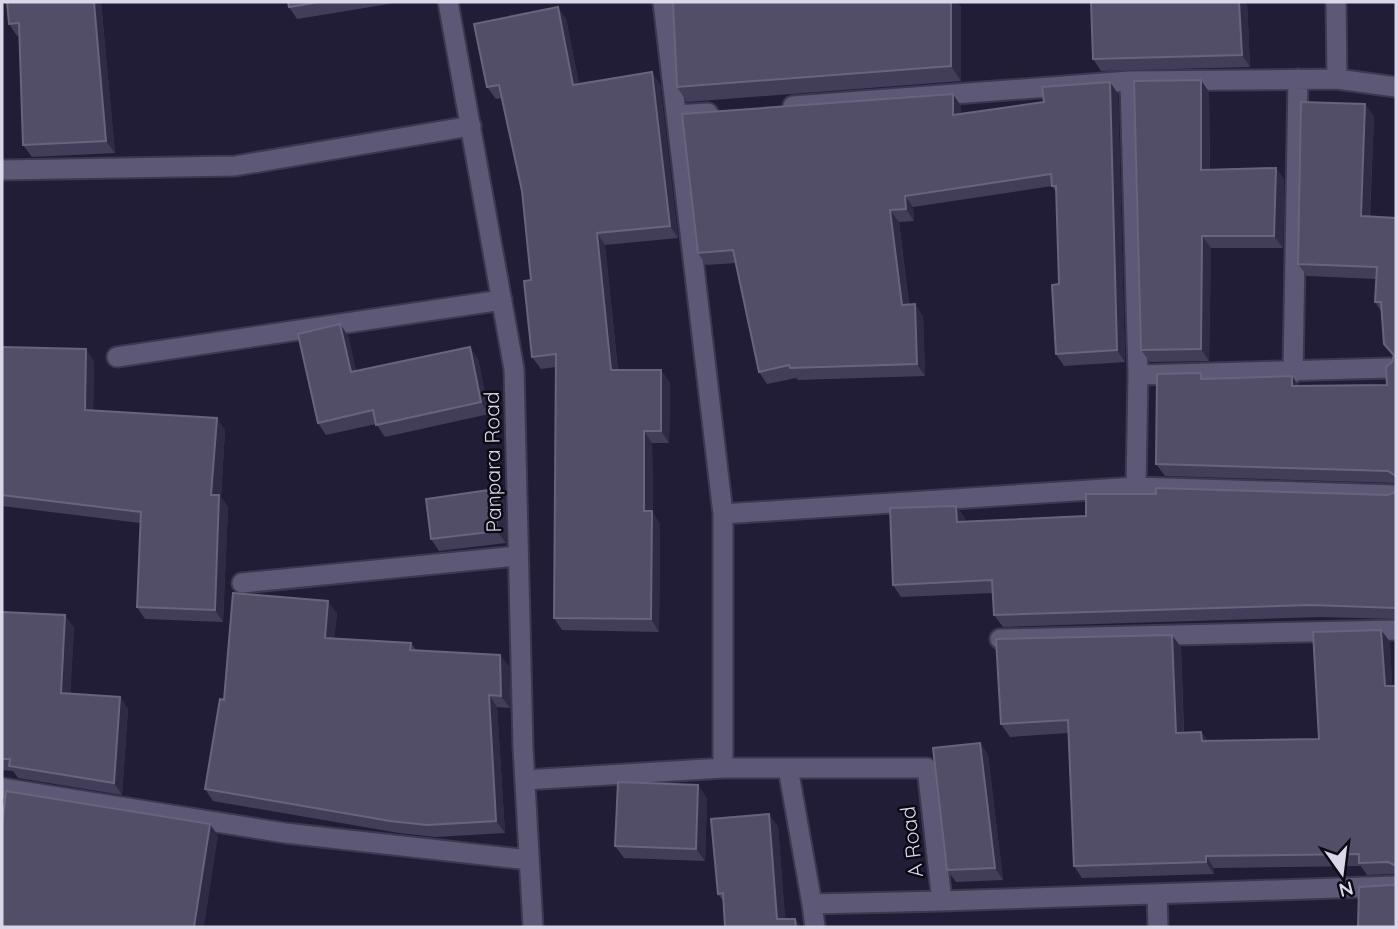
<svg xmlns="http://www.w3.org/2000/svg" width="1398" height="929" font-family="Quicksand,sans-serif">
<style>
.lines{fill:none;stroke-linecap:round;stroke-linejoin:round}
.minor-casing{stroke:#3d384e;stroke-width:23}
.minor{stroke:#5d5876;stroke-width:19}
.wall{fill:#423e59}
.shaded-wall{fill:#2f2a45}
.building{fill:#534e68;stroke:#68647c;stroke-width:2}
.labels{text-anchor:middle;stroke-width:5;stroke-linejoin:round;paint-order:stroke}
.street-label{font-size:21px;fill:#d9d7e8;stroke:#0b0914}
</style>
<rect width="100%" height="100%" fill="#221d37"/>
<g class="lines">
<defs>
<path id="minor" d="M448,2L514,369L523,747L533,927
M663,2L723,514
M1336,2L1337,79
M1130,81L1138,375L1136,487
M793,106L1130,81L1337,79L1396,87
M676,115L708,113
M2,170L235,166L471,126
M117,357L502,300
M1293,373L1298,79
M1138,375L1390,368
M242,583L518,556
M1000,639L1396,630
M723,768V514L1136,487L1396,495
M788,768L812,904L942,901
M525,780L723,768H927L942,901L1396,886
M2,788L285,833L529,860
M1157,894L1158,927
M812,904L815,927"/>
</defs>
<use href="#minor" class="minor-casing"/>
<use href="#minor" class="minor"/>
</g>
<path class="wall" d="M101,2L115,153L32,157L23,145L20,35L17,36L9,24Z
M288,2H401L297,19L289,7Z
M673,2H957L961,7V81L687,102L677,87Z
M1247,2L1250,67L1101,71L1093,59Z
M558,7L566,19L579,84H660L678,238L605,245L618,370L670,382L669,443H652L653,513L660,524L659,632L562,630L554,618L556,367L541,369L532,357L531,280L522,191L502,98L496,99L487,87Z
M1110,82L1118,94L1125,362L1064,366L1056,354L1059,284L1056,192L1052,186L913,207L914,221L899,222L909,304L923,316L925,376L798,380L796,378L767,384L759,372L736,263L706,265L698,253L961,106V114L1044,102Z
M1209,92L1210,170L1276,168L1284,180L1283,248H1211L1209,361L1150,362L1141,350Z
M1374,116L1370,217L1396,218V483L1165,476L1156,464L1205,379L1292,376L1299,386L1387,385L1393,357L1384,344L1381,311L1375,302L1376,279L1307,276L1298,264Z
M340,324L348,336L356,371L478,359L489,414L385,437L376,424L326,435L318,423Z
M2,347L94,361L93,411L225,430L221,497L228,507L223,622L145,619L137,607L140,523L2,506Z
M496,489L505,501L506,543L439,551L431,539Z
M1396,489V619L1320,617L1003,627L994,615L993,593L901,597L893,585L956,506L965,518V522L1086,516L1387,495L1394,493Z
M2,612L74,627L70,694L120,697L128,709L122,795L18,778L13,771L2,770Z
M337,613L334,639L411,643L416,650L500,655L509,667L510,708L497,707L505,833L435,837L399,833L213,801L205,789L224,700Z
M1381,630L1390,642L1392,686H1396V874L1367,875L1361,866L1214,868V874L1082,878L1074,866L1068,733L1010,737L1001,724L1181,647L1184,732H1201L1208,741L1319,739Z
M980,743L988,755L1003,880L956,882L947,870Z
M707,798L705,861L624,858L615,846Z
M778,826L785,919H795L801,927H725L724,902L718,894Z"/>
<path class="shaded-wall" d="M94,2H101L115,153L106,141Z
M951,2H957L961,7V81L951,66Z
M1239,2H1247L1250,67L1242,55Z
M558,7L566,19L582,98L573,85Z
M652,72L660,84L678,238L670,226Z
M1201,80L1209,92L1210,182L1201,170Z
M1110,82L1118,94L1125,362L1117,350Z
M953,94L961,106L962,127L953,115Z
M1365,104L1374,116L1369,228L1361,216Z
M1276,168L1284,180L1283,248L1274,236Z
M905,196L913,207L914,221L906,209Z
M890,210L899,222L910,317L902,305Z
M597,233L605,245L619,382L611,370Z
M1202,236L1211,248L1209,361L1201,349Z
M915,304L923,316L925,376L917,364Z
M340,324L348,336L359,384L351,372Z
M470,347L478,359L489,414L481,402Z
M86,349L94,361L93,422L85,410Z
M661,370L670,382L669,443L661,431Z
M1292,376L1300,388L1292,386Z
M217,418L225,430L221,497L228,507L223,622L215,610L211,495Z
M644,431L652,443L653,513L660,524L659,632L651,619L644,511Z
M496,489L505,501L506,543L497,531Z
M956,506L965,518V534L957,522Z
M328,601L337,613L333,650L325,638Z
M65,615L74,627L70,705L61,693Z
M1381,630L1390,642L1393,698L1385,686Z
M1172,635L1181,647L1184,745L1176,733Z
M500,655L509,667L510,708L501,696Z
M489,695L497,707L505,833L496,821Z
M120,697L128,709L122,795L114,783Z
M1201,732L1210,744L1202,741Z
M980,743L988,755L1003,880L995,868Z
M698,785L707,798L705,861L696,849Z
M769,814L778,826L786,927L777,919Z
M210,824L218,836L204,927H194Z
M1206,856L1214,868V874L1206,862Z
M795,919L801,927H796Z"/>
<path class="building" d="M7,2H94L106,141L23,145L19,23L9,24Z
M288,2H319L289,7Z
M673,2H951V66L677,87Z
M1091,2H1239L1242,55L1093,59Z
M558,7L573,85L652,72L670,226L597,233L611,370H661V431H644V511H652L651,619L554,618L556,354L532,357L524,281L531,280L522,191L499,85L487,87L474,24Z
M1201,80V170L1276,168L1274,236H1202L1201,349L1141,350L1134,81Z
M1110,82L1117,350L1056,354L1052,285L1059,284L1056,186H1052L1051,174L905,196L906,209L890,210L902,305L915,304L917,364L790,368L789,365L759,372L733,250L698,253L682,114L953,94V115L1044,102L1042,87Z
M1301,102L1365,104L1361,216L1396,218V476L1388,471L1156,464L1157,374L1201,373V379L1292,376V386L1387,385L1386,367L1392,362L1394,355L1384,344L1381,302H1375L1377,267L1298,264Z
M340,324L351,372L470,347L481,402L376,425L373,410L318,423L298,334Z
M2,347L86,349L85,410L217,418L211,495H219L215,610L137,607L141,512L2,495Z
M1156,488L1387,495L1394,493L1396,489V608L1311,605L994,615L992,580L893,585L890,508L956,506L957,522L1086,516V494H1156Z
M496,489L497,531L431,539L426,499Z
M233,593L328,601L325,638L411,643L410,650L500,655L501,696L489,695L496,821L427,825L390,821L205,789L220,699L224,700Z
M2,612L65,615L61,693L120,697L114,783L9,766L10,759H2Z
M1381,630L1385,686H1396V866L1388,862L1359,863V854L1206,856V862L1074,866L1068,720L1001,724L996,639L1172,635L1176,733L1201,732L1202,741L1319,739L1313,632Z
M980,743L995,868L947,870L933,748Z
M618,782L698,785L696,849L615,846Z
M6,791L210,824L194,927H2V826Z
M769,814L777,919H795L796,927H725L723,893L718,894L711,819Z
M1396,882V927H1358L1359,887L1393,885Z"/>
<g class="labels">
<g class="street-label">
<text transform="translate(493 462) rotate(-91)" y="7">Panpara Road</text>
<text transform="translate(912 842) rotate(-97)" y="7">A Road</text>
</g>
</g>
<rect width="1398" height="929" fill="none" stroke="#d9d7e8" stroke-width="7"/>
<g transform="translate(1342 873) rotate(166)" stroke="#0b0914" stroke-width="5" paint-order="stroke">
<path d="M0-5L12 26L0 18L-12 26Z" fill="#d9d7e8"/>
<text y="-10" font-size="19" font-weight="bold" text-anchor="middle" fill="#d9d7e8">N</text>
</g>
</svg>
